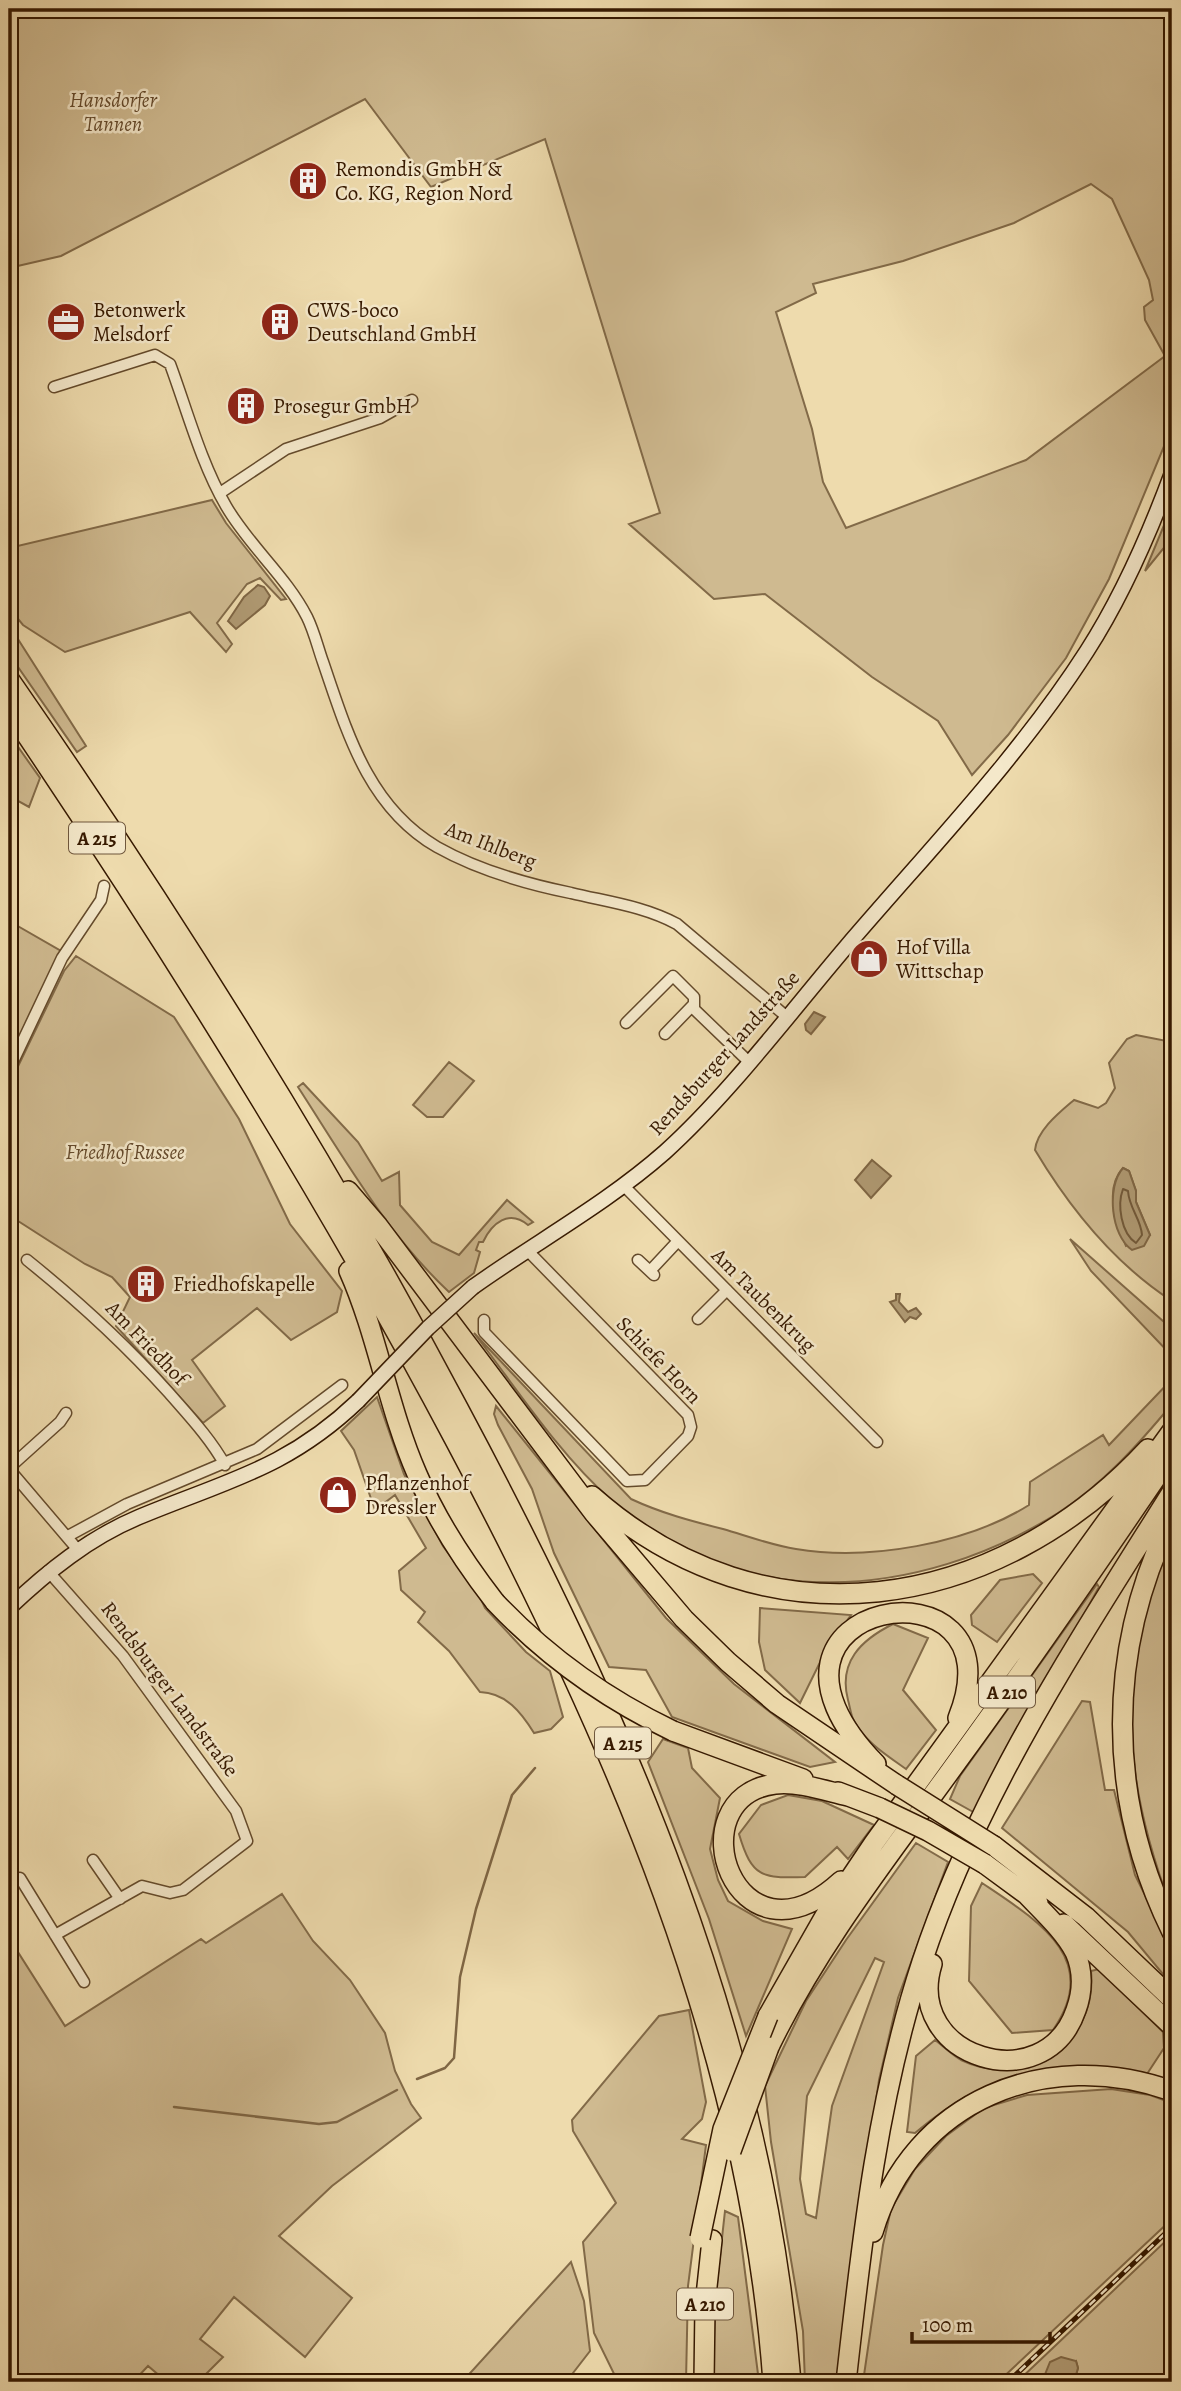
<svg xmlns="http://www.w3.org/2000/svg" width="1181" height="2391" font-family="Alegreya,serif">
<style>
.green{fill:#cfba90;stroke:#826a48;stroke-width:2;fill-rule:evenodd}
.water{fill:#af9972;stroke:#7f6644;stroke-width:2}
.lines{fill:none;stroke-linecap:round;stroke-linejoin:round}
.shore{stroke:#725939;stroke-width:2}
.stream{stroke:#7f6644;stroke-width:2.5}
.street-casing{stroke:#644a2b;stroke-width:13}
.secondary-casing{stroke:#361900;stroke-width:17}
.highway-casing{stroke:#361900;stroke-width:22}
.street{stroke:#f4e8ca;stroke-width:10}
.secondary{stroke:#f4e8ca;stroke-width:14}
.highway{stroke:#eedbad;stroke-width:19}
.rail-casing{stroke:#361900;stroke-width:5}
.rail{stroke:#f4e8ca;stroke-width:2.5;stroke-dasharray:8;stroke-linecap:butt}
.secondary-bridge-casing{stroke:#361900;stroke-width:17;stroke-linecap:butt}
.highway-bridge-casing{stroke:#361900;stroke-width:22;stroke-linecap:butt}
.secondary-bridge{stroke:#f4e8ca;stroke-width:14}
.highway-bridge{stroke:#eedbad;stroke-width:19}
.labels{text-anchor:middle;stroke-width:5;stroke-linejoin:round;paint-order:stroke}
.shield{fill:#f4e8ca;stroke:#6f573d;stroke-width:2}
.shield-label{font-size:19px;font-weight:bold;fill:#361900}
.park-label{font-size:21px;font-style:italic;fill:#64492b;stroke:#f4e8ca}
.poi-label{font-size:21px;fill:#361900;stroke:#f4e8ca;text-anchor:start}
.street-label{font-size:21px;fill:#361900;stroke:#f4e8ca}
</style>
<rect width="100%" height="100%" fill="#eedbad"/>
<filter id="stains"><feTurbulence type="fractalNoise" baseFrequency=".00286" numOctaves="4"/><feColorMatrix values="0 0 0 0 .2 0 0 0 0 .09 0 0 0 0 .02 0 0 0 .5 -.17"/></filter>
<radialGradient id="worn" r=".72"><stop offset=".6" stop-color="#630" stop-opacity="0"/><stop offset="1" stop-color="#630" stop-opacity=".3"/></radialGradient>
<path class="green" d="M9,9H1172V427L1109,579L1066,658L1008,735L972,775L938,721L872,677L765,594L714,599L629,524L660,513L545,139L431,187L365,99L61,256L9,268ZM1091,184L1112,199L1149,280L1153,300L1144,307L1145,320L1165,356L1026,460L846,528L823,482L812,429L776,312L816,293L813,284L903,261L1014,223Z
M212,500L226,523L286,599L281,600L260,578L247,584L217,623L232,644L226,652L190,612L65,652L23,625L9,608V548Z
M1172,506V538L1145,571Z
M9,625L86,746L77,752L9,654Z
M9,734L40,778L29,807L9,796Z
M9,921L61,951L9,1058Z
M76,956L174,1017L239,1119L290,1224L342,1291L337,1312L291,1340L257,1308L192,1360L225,1406L203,1423L116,1326L130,1297L112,1277L85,1264L18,1221L9,1230V1085L64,971Z
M1136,1035L1172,1042V1301C1115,1264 1069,1207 1035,1150C1037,1130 1060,1112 1074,1100L1098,1108L1106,1103L1115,1088L1109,1063L1127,1039ZM1123,1168L1129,1171L1136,1191V1202L1150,1235L1126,1246C1117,1224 1103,1190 1123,1168Z
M449,1062L474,1081L443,1117H427L413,1105Z
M303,1083L358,1142L382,1181L399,1172L400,1205L432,1242L459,1255L507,1200L533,1222L528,1225C509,1209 492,1223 483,1242H479L476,1250L480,1252L474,1273L449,1292C387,1234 344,1158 298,1087Z
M1070,1239L1172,1329V1356L1091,1271Z
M474,1333L631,1499C661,1513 691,1521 723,1529C747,1536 771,1545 796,1549C869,1561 967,1544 1029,1505L1030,1482L1103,1435L1109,1445L1172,1379V1404C1139,1444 1102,1485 1058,1513C919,1600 740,1615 611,1500C558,1453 517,1389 474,1333Z
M377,1397L404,1474L443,1546L480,1597L485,1608L526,1652L550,1671L563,1717L551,1729L534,1733C521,1712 506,1693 480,1692L449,1651L418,1622L425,1612L401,1590L399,1571L426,1548L395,1495L375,1510L354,1450L341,1431Z
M496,1406L666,1618L734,1684L835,1762L810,1767L672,1717L646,1670L609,1667L554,1553L532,1489L498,1425L494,1414Z
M1172,1533V1639L1164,1753L1172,1822V1910C1132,1804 1119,1720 1146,1608C1152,1583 1163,1558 1172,1533Z
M1033,1574L1042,1583L997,1642L972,1625L971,1615L1000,1580Z
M1097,1584L1099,1587L975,1813L950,1799L960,1776Z
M760,1608L851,1615L826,1650L800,1703L765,1670L759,1642Z
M893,1624L928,1638L903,1690L936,1730L906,1769C888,1756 865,1742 854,1721C851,1716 850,1707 848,1700C838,1662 861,1640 893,1624Z
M1082,1701L1090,1702L1105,1790H1114L1135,1875L1172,1950V1985L1128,1932L1002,1828Z
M663,1739L688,1748L692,1768L720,1798L710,1849L718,1880L728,1901L763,1921L792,1929L746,2036L709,1919L648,1762Z
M788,1795L822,1801L874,1825L848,1859L837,1847L805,1877C762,1878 752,1878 739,1834L761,1805Z
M916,1843L948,1862L898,1998L879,2080L837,2382H805L803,2331L771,2142L765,2086L806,2001L846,1940ZM875,1958L884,1962L832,2106L816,2218L806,2214L800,2179L807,2096Z
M982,1883C1037,1920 1103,1959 1053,2030L1012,2033L969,1981L971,1906Z
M282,1894L313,1941L350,1980L385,2033L395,2071L411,2104L421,2118L332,2186L279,2236L352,2298L305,2357L234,2297L200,2339L223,2357L198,2382H167L148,2366L133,2382H9V2225L13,2227L9,2223V1938L65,2026L201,1939L206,1943Z
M1099,1969L1163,2032L1164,2048L1147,2074C1047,2065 995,2066 915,2133L907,2132L916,2056L935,2040C943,2046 952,2055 961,2060C1026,2091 1098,2043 1091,1971Z
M689,2010L706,2102L702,2119L682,2139L706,2145L688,2286L686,2382H618L594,2333L583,2242L616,2203L573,2131L572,2120L659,2016Z
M1111,2089L1150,2095L1172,2103V2219L998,2382H863L883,2245L891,2209L915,2169L946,2136L984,2108L1027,2095Z
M725,2211L738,2217L759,2382H713L715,2301Z
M1172,2235V2382H1074L1078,2368L1076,2361L1043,2378L1042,2382H1017Z
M571,2262L584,2301L590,2351L566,2382H462Z"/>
<path class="water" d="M258,585L264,587L270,596L265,605L236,629L228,621L244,597Z
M814,1012L825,1017L811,1034L806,1030L805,1024Z
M872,1160L891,1176L871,1198L855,1180Z
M1123,1168L1129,1171L1136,1191V1202L1150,1235L1144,1246L1132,1250C1111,1236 1106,1187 1123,1168Z
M896,1294H900L899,1302L908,1312L916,1308L921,1314L916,1319L910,1317L905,1322L890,1302L896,1300Z
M1061,2357L1076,2361L1078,2368L1074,2382H1042L1050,2362Z"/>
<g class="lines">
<path class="shore" d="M1123,1189L1128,1191C1129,1208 1141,1219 1142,1235L1136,1243C1121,1233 1117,1205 1123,1189Z"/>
<path class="stream" d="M417,2079L445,2068L454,2058L460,1977L476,1909L512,1795L535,1768
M174,2107L319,2124L337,2122L397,2090"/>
<defs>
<path id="street" d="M54,387L155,355L170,364C187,410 201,463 226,506C249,546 286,576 307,617C314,631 318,648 323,662C347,732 368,807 437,847C476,869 527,884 571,893C608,902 643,906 677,924L787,1017
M220,493L286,449L380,418L412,400
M626,1023L673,976L694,997V1009L748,1061
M665,1034L694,1004
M9,1070L62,958L101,900L104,886
M623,1185L877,1442
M27,1260C78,1301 125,1344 169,1393C189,1416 210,1438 225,1465
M638,1260L654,1275
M650,1271L678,1241
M698,1319L727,1290
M484,1320V1332L627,1481L645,1480L688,1436L691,1427L688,1415L527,1250
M9,1468L60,1422L66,1413
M9,1469L78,1550
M68,1536L127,1504L257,1449L342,1385
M48,1571L123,1656L236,1811L247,1841L183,1890L170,1893L142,1886L55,1935
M93,1860L120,1899
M20,1878L84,1982"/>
<path id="secondary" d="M473,1287C536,1242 606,1204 665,1152C729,1094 789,1014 846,947C928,851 1019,757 1087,651C1123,595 1149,535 1172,473
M9,1608C48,1571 89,1538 139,1517C225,1481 287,1469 358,1401"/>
<path id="highway" d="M9,679C172,914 324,1155 458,1408C621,1713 764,2033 791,2382
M9,709C170,947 322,1189 456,1442C612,1735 749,2047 773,2382
M348,1191L378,1226L594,1513L684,1619L728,1662L777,1704L897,1785
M349,1271C378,1336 388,1408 417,1474C437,1521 464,1562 495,1602
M592,1496C766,1650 996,1613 1148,1449
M1172,1517C1106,1650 1106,1798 1172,1932
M673,1731L803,1779
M876,1764C714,1598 1026,1549 958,1718
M838,1792L880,1808
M994,1846L1086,1917L1172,1999
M985,1864L1038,1903
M841,1881C735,1978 674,1797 775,1784C798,1781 826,1791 848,1796
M1064,1924L1172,2026
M932,1964C903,2058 1045,2101 1076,2010C1083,1991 1083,1970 1075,1952C1064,1931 1043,1912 1027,1895
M768,2016L825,1916L874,1843L1172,1431
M769,2047C819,1943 892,1852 959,1759C1032,1659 1102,1557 1172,1454
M873,2232C912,2100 1047,2046 1172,2091
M704,2382L705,2305L712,2240
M846,2382C862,2240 877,2099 922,1962C978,1792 1078,1642 1172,1492"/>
</defs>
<use href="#street" class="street-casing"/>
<use href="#secondary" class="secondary-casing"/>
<use href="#highway" class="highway-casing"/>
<use href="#street" class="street"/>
<use href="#secondary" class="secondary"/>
<use href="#highway" class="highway"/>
<defs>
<path id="rail" d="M1008,2382L1172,2227"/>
</defs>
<use href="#rail" class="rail-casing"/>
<use href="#rail" class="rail"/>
<defs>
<path id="secondary-bridge" d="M358,1401L428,1328L473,1287"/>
<path id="highway-bridge" d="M495,1602C547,1657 604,1698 673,1731
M897,1785L994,1846
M880,1808L928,1831L985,1864
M731,2151L769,2047
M700,2238L723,2129L768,2016"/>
</defs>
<use href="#secondary-bridge" class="secondary-bridge-casing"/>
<use href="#highway-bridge" class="highway-bridge-casing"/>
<use href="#secondary-bridge" class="secondary-bridge"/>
<use href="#highway-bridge" class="highway-bridge"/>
</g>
<defs>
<symbol id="building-disc" viewBox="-11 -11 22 22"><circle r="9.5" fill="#8f2418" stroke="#f4e8ca"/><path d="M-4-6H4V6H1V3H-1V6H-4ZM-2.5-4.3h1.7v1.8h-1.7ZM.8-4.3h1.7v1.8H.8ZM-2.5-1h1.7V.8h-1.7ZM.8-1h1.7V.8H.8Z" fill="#fff"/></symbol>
<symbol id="office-disc" viewBox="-11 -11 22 22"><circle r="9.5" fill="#8f2418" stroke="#f4e8ca"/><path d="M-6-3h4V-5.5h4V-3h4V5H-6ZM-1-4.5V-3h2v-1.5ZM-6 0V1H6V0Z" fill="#fff"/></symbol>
<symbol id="shop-disc" viewBox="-11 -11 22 22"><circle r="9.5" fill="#8f2418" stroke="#f4e8ca"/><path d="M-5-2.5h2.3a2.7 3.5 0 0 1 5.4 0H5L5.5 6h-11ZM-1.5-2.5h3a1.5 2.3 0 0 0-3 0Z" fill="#fff"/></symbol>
</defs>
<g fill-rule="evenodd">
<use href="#building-disc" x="286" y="159" width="44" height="44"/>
<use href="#office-disc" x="44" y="300" width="44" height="44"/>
<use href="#building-disc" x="258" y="300" width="44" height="44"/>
<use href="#building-disc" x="224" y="384" width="44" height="44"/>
<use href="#shop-disc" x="847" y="937" width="44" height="44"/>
<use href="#building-disc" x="124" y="1262" width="44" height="44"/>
<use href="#shop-disc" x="316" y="1473" width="44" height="44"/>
</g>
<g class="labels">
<g class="shield">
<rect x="69" y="822.5" width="56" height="31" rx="5"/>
<rect x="979" y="1676.5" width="56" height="31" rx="5"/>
<rect x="595" y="1727.5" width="56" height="31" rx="5"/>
<rect x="677" y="2288.5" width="56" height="31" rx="5"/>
</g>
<g class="shield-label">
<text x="97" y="845">A 215</text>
<text x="1007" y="1699">A 210</text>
<text x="623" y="1750">A 215</text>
<text x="705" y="2311">A 210</text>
</g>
<g class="park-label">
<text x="113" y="107">Hansdorfer<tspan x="113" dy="24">Tannen</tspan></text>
<text x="125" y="1159">Friedhof Russee</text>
</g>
<g class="poi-label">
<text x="335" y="176">Remondis GmbH &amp;<tspan x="335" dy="24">Co. KG, Region Nord</tspan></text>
<text x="93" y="317">Betonwerk<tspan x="93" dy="24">Melsdorf</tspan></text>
<text x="307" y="317">CWS-boco<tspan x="307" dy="24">Deutschland GmbH</tspan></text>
<text x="273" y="413">Prosegur GmbH</text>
<text x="896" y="954">Hof Villa<tspan x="896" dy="24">Wittschap</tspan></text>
<text x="173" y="1291">Friedhofskapelle</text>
<text x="365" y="1490">Pflanzenhof<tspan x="365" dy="24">Dressler</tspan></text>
</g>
<g class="street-label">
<text transform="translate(491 845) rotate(21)" y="7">Am Ihlberg</text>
<text transform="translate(724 1053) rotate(-48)" y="7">Rendsburger Landstraße</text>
<text transform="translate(764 1300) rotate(45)" y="7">Am Taubenkrug</text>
<text transform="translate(147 1343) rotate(46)" y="7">Am Friedhof</text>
<text transform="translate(659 1360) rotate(46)" y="7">Schiefe Horn</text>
<text transform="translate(170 1689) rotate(53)" y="7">Rendsburger Landstraße</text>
</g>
</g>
<rect width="1181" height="2391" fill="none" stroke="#eedbad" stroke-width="35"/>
<rect x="10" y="10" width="1160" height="2370" fill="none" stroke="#361900" stroke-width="3.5"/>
<rect x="18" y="18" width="1146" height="2356" fill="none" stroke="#361900" stroke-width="2"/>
<path d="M912 2332v10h138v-10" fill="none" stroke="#361900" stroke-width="3.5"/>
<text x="922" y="2332" font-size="21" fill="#361900" stroke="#f4e8ca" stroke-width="5" paint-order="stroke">100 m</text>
<rect width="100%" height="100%" filter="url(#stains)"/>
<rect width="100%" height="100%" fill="url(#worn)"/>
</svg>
